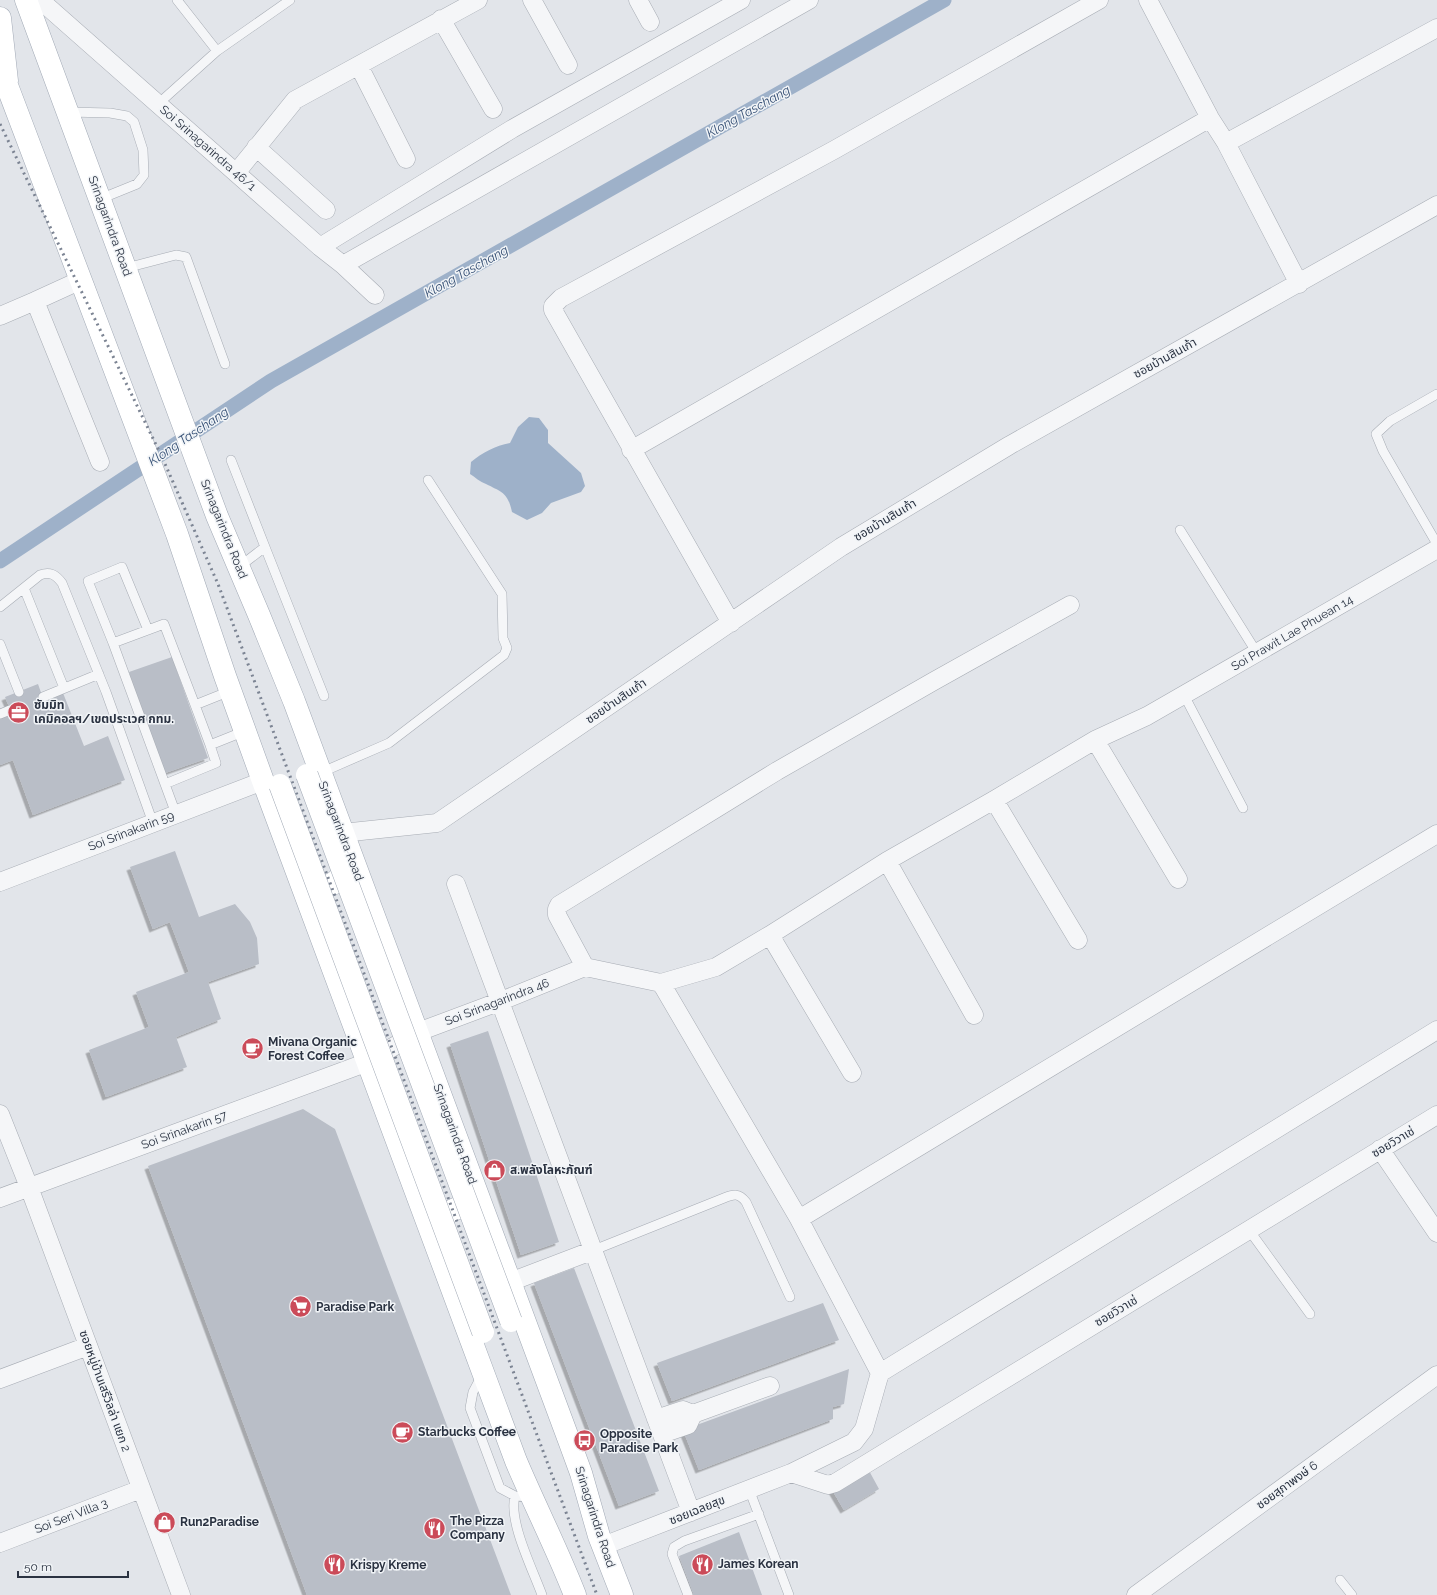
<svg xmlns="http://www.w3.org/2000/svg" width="1437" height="1595" font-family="Raleway,'Noto Sans Thai',sans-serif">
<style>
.water{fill:#9eb1c9}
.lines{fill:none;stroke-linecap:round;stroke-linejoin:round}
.canal{stroke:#9eb1c9;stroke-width:15}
.building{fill:#b9bec7;filter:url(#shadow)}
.service-casing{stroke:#a7acb4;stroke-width:10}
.minor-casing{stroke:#a7acb4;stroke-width:19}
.primary-casing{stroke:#a1a9b5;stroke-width:23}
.service{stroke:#f5f6f8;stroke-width:9}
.minor{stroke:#f5f6f8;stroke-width:18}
.primary{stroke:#fff;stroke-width:22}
.rail{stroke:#7c8493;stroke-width:3;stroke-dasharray:2 4;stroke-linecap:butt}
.primary-bridge-casing{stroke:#a1a9b5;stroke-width:23;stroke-linecap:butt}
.primary-bridge{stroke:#fff;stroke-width:22}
.labels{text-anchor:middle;stroke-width:3;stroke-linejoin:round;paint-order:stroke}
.street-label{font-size:12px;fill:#2a3241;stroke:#f1f4f7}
.poi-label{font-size:12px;font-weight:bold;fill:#2a3241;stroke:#f1f4f7;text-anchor:start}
.water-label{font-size:13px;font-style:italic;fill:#354f74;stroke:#f1f4f7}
</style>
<defs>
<filter id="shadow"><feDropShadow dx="-3.5" dy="3.5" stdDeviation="0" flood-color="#0004"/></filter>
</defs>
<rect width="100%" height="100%" fill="#e2e5ea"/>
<path class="water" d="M529,417L539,418L548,430V443L581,473L585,486L581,492L551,503L542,513L527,520L512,512C508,493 502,492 486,484C480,482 475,477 470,474L471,462C483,452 495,446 510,443L518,427Z"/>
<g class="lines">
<path class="canal" d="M0,561L271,381L944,0"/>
</g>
<path class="building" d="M172,657L208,758L165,773L129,672Z
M38,684L44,701L63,693L84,746L108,736L125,780L33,815L13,760L0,765V717L12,713L5,697Z
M175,851L199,917L235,904L250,922L257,938L259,964L208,982L221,1019L176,1037L187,1067L106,1097L89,1050L149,1027L136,992L189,972L170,922L153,929L130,867Z
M488,1031L559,1242L521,1255L450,1044Z
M303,1109L335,1129L511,1595H307L148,1166Z
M574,1268L659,1491L619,1506L534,1283Z
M823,1303L839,1340L672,1401L657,1363Z
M849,1369L844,1404L833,1407V1419L699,1470L683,1430Z
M867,1467L879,1489L844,1510L831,1488Z
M739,1532L762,1595H694L679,1556Z"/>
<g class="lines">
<defs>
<path id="service" d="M177,0L217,51
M158,104L217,51L290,0
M68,112L110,113L127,116L134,122L143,150L144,175L137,184L100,199
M126,268L176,255L186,257L225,364
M1437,394L1390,421L1376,434L1383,451L1437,544
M231,460L265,547L239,567
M1180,530L1257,653
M265,547L324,696
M24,588L64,688
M0,607L40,575C50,571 56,575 62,583L106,692L153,823
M113,643L88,581L122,567L148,630
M0,644L19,692
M1184,695L1243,808
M43,697L99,674
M195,705L210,745
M0,714L10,710
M320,773L389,743L504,655L507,648L503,638L502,594L428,480
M165,784L216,763L210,745L245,731
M176,814L113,643L164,624L195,705L230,691
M1249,1230L1310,1314
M594,1250L724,1198C734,1194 739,1193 746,1202L790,1297
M482,1375L473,1392L470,1408L500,1488L515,1496L531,1497
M749,1489L789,1595
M515,1496C508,1521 533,1570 542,1595
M1340,1580L1352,1595
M688,1595L672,1554L674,1547L684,1541L759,1514"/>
<path id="minor" d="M40,0L320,247L343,265L375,295
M532,0L568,65
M638,0L650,22
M1148,0L1210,118L1226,143L1299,284
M441,19L493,109
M359,66L406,159
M1226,143L1437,28
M256,147L326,210
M236,173L295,100L478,0
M320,247L512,129L741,0
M343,265L809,0
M35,301L100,462
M0,316L35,301L81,280
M631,450L1210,118
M731,623L553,310V306L561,298L834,150L1099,0
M1095,740L1178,879
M994,800L1078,940
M342,833L437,823L841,547L1010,445L1437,205
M887,861L974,1015
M0,882L263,781
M456,884L691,1512
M770,935L852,1073
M585,967L557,915V909L559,905L777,771L934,681L1070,605
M0,1114L29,1187L181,1595
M1380,1149L1437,1233
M0,1198L368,1062L418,1032L501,1001L585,967L661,983L716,967L770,935L887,861L994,800L1095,740L1147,716L1437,549
M799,1219L1437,834
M510,1282L594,1250
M880,1373L1437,1030
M0,1379L88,1346
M656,1419L683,1410L693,1414
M662,1434L688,1425L693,1414L770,1386
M791,1473L828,1485L835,1483L1437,1115
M0,1543L141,1489
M603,1546L791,1473L854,1442L864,1429L880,1373L799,1219L661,983
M1136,1595L1437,1375"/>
<path id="primary" d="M26,0L217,516L259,615L294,701L570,1443L581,1473L599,1536L622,1595
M0,18L7,81
M0,67L177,534L225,676L263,781L516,1461C535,1506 557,1549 575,1595
M304,874L321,886C339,887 345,872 346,857
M439,1238C440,1225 441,1214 455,1209C459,1208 463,1208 467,1210C473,1212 478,1218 482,1222"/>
</defs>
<use href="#service" class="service-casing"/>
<use href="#minor" class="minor-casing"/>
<use href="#primary" class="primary-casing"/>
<use href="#service" class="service"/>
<use href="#minor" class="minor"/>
<use href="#primary" class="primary"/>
<path class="rail" d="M0,124L162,457L218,584L597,1595"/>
<defs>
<path id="primary-bridge" d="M307,775L511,1321
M280,785L483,1332"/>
</defs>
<use href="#primary-bridge" class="primary-bridge-casing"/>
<use href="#primary-bridge" class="primary-bridge"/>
</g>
<defs>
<symbol id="office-disc" viewBox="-11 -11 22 22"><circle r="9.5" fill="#cb4b59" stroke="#f1f4f7"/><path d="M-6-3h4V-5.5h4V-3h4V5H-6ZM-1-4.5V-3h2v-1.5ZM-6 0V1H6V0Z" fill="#fff"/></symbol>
<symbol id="cafe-disc" viewBox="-11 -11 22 22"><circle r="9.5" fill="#cb4b59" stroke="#f1f4f7"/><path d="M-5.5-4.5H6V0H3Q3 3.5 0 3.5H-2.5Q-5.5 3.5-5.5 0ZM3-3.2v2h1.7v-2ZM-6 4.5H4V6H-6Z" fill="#fff"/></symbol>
<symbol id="shop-disc" viewBox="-11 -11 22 22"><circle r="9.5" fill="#cb4b59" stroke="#f1f4f7"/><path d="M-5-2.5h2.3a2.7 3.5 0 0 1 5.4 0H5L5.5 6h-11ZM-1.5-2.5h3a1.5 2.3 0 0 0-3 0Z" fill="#fff"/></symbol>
<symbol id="supermarket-disc" viewBox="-11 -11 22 22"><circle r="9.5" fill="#cb4b59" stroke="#f1f4f7"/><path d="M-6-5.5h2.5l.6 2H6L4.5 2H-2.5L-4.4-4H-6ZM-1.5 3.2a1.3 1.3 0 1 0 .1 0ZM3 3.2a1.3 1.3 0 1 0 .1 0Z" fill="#fff"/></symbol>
<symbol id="bus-disc" viewBox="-11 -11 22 22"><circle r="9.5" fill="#cb4b59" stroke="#f1f4f7"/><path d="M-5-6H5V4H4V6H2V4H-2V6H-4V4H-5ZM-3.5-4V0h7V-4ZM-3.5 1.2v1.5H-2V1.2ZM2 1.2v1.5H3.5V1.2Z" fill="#fff"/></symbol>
<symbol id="restaurant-disc" viewBox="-11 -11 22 22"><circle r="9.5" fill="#cb4b59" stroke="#f1f4f7"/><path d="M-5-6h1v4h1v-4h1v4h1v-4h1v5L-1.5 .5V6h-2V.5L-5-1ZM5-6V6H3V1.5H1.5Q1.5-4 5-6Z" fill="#fff"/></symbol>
</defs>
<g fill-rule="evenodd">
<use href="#office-disc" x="6" y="700" width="25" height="25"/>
<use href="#cafe-disc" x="240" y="1036" width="25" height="25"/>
<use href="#shop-disc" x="482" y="1158" width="25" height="25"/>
<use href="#supermarket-disc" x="288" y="1294" width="25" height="25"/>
<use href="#cafe-disc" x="390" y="1420" width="25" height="25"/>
<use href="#bus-disc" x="572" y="1428" width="25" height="25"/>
<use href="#shop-disc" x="152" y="1510" width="25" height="25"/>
<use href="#restaurant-disc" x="422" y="1516" width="25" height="25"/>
<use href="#restaurant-disc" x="690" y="1552" width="25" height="25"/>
<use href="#restaurant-disc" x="322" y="1552" width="25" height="25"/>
</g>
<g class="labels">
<g class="street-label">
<text transform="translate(208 148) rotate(41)" y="4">Soi Srinagarindra 46/1</text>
<text transform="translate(110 226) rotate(70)" y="4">Srinagarindra Road</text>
<text transform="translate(1165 358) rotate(-29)" y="4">ซอยบ้านสินเก้า</text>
<text transform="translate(885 520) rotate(-31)" y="4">ซอยบ้านสินเก้า</text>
<text transform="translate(224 529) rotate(68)" y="4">Srinagarindra Road</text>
<text transform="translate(1292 633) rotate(-30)" y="4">Soi Prawit Lae Phuean 14</text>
<text transform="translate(616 701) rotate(-34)" y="4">ซอยบ้านสินเก้า</text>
<text transform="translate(131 831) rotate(-21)" y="4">Soi Srinakarin 59</text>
<text transform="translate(341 831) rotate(69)" y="4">Srinagarindra Road</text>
<text transform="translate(497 1002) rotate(-21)" y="4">Soi Srinagarindra 46</text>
<text transform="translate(184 1130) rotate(-20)" y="4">Soi Srinakarin 57</text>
<text transform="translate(455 1134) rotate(70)" y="4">Srinagarindra Road</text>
<text transform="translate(1393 1142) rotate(-31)" y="4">ซอยวิวาเช่</text>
<text transform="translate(1116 1311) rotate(-31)" y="4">ซอยวิวาเช่</text>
<text transform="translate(105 1391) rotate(70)" y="4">ซอยหมู่บ้านเสรีวิลล่า แยก 2</text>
<text transform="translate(1287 1485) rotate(-36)" y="4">ซอยสุภาพงษ์ 6</text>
<text transform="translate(697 1510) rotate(-22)" y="4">ซอยเฉลยสุข</text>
<text transform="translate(71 1516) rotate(-21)" y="4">Soi Seri Villa 3</text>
<text transform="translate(595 1517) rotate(72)" y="4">Srinagarindra Road</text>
</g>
<g class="poi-label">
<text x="34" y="709">ซัมมิท<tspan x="34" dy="14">เคมิคอลฯ/เขตประเวศ กทม.</tspan></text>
<text x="268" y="1046">Mivana Organic<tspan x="268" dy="14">Forest Coffee</tspan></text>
<text x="510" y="1174">ส.พลังโลหะภัณฑ์</text>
<text x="316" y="1311">Paradise Park</text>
<text x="418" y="1436">Starbucks Coffee</text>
<text x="600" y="1438">Opposite<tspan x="600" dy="14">Paradise Park</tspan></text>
<text x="450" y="1525">The Pizza<tspan x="450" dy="14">Company</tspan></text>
<text x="180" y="1526">Run2Paradise</text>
<text x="718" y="1568">James Korean</text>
<text x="350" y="1569">Krispy Kreme</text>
</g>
<g class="water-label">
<text transform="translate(748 111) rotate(-29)" y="5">Klong Taschang</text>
<text transform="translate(466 271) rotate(-29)" y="5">Klong Taschang</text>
<text transform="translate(188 436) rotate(-34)" y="5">Klong Taschang</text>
</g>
</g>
<path d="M18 1571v6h110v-6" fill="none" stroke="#2a3241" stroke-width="2"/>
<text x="24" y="1571" font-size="12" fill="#2a3241" stroke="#f1f4f7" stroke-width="3" paint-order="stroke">50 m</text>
</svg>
